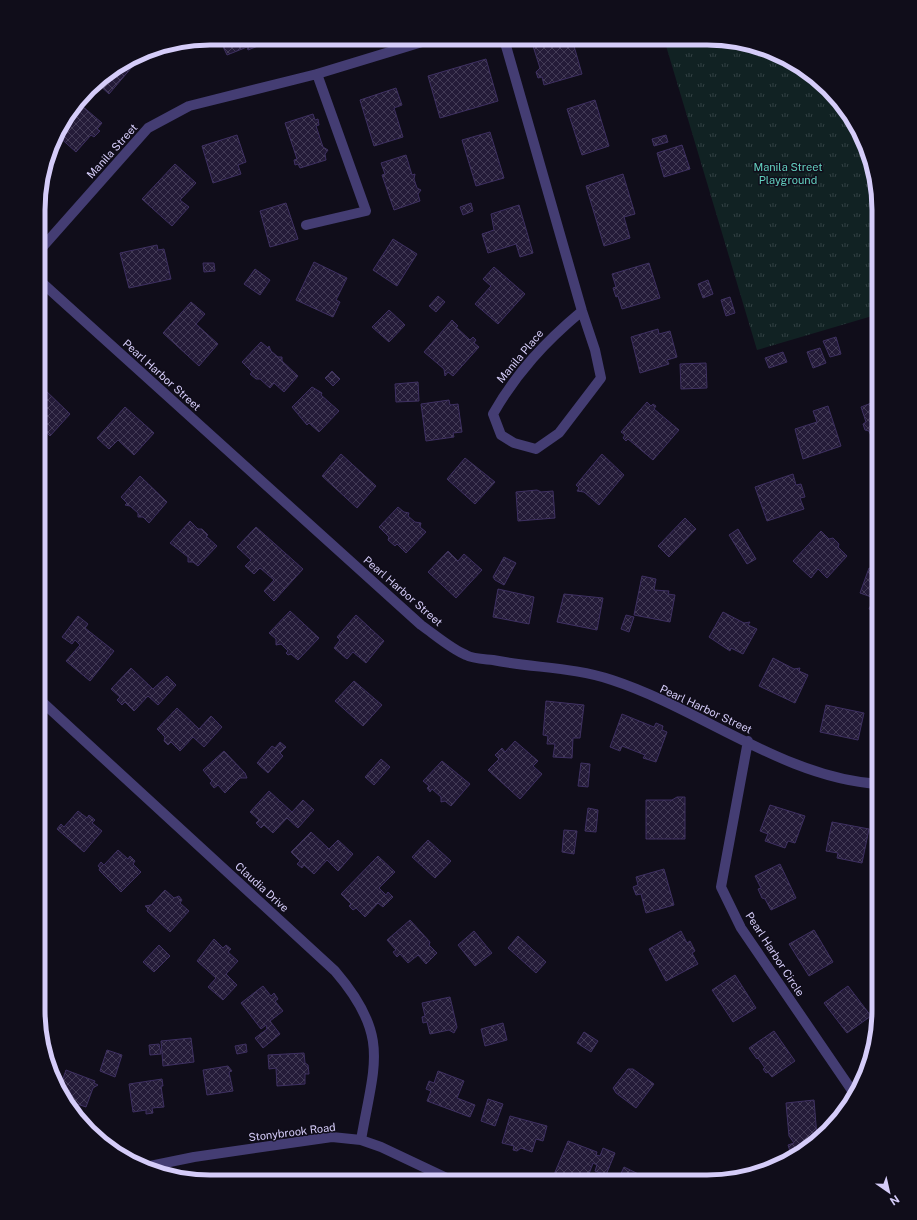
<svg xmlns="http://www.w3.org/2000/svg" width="917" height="1220" font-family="'Public Sans',sans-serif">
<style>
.park{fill:url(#park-tufts)}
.building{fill:url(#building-cross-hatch);stroke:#3e3061}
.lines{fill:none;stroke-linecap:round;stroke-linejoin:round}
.minor{stroke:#443d73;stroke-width:10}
.labels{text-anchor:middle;stroke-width:3;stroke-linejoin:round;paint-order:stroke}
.street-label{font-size:11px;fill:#d5ccf9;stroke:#100d1a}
.park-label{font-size:11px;fill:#62cebd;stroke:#100d1a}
.rim{fill:none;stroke:#d5ccf9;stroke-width:5}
</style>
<defs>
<pattern id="park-tufts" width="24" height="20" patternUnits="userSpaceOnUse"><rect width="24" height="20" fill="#112223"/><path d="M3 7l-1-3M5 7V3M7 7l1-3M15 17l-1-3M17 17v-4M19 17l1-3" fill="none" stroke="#334144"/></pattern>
<pattern id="building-cross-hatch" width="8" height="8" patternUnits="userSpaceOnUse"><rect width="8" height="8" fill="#241b38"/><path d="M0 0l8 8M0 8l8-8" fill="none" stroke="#433b56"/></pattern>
</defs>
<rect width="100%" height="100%" fill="#100d1a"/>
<path class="park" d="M664,39L729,40L772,51L811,73L861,134L879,210V314L757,350Z"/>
<path class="building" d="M219,38H261L263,44L248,50L247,47L227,55Z
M562,39H572L582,74L544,85L542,77L538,78L536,72L540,68L533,46Z
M486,59L498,101L440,118L428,76Z
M127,63L132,67L109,94L96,82Z
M396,88L402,105L394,108L403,137L374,146L360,100Z
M595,100L609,146L582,155L567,109Z
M81,105L102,123L97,129L100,131L94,137L91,135L76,152L57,135L60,127L67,120L65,119L75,107L77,109Z
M313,114L315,120L318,119L319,125L316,126L323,147L328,150L325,154L326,160L300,168L298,164L295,165L294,160L297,159L285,123Z
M490,132L504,178L476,186L462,140Z
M237,135L246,162L238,165L241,174L213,183L202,146Z
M666,135L668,142L654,146L652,139Z
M682,145L690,169L664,177L657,153Z
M406,155L412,175L415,174L414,179L417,188L421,190L418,194L420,201L394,210L382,175L385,174L381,163Z
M175,164L196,183L180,200L189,207L172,226L142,199Z
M623,174L635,214L624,217L630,238L604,246L586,186Z
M286,203L298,239L270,247L260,211Z
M471,203L473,211L463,215L460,207Z
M519,205L533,253L520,257L516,244L488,253L482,234L494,230L491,214Z
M393,239L417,254L397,286L373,270Z
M157,245L158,250L164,249L171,279L129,288L120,253Z
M314,262L347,278L336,300L340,302L333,317L296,300Z
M203,263H214L215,271L204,272Z
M649,263L660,298L622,309L618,296L616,297L613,288L616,287L612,274Z
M494,267L525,294L498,324L475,304L491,286L483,279Z
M255,269L270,280L260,295L244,284Z
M708,280L713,294L703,298L698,284Z
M438,296L445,302L436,312L429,306Z
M730,297L735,313L726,316L721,300Z
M191,302L205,314L196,324L218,344L199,366L163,333Z
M389,310L405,325L389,342L372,327Z
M452,320L458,326L456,327L470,340L473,337L476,340L474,343L479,347L453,376L448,372L445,376L444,369L424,352Z
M658,329L659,334L670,331L677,357L667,360L669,364L640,373L631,337Z
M836,337L841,354L830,357L823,341Z
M261,342L268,348L269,346L271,351L278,357H282V361L298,376L284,392L274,383L270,388L260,379H256L250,374L252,372L242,362Z
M820,348L826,363L813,368L807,352Z
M783,352L787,362L769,368L765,358Z
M706,363L707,388L681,389L680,364Z
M332,371L340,379L333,386L325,378Z
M418,382L419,401L396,402L395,384Z
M312,387L322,393L321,395L339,411L319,432L309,423L307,425L292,407Z
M43,388L70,414L50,436L44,430L42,433L39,430V392Z
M449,400L450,405L458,404L462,432L453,433L454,437L426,441L421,404Z
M879,400V433L871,436L869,431L865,430L863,424L866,422L861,407Z
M647,402L651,406L653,404L656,406L654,409L679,430L653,460L628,439L626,441L623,438L625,435L621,432Z
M828,406L841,446L803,459L795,429L817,422L813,411Z
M125,407L154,433L134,455L118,440L109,449L97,438Z
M341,454L376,486L357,508L322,476Z
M602,454L624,475L599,505L584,492L577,491L579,488L576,485Z
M465,458L495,482L475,504L447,479Z
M793,474L796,485L801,484L805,497L800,498L804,509L767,521L755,487Z
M140,476L167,502L149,523L143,517H138V513L130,506L125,505L127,503L121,497Z
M537,490L541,492L553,491L555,518L518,521L516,492Z
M398,507L404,512L409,513L408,516L415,522L421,523L420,527L426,532L406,553L397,544L395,546L388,540L389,537L379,527Z
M685,518L696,529L669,557L658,546Z
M190,521L198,529H202L208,535L206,536L217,546L198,566L193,562H188V557L170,543Z
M256,527L303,569L274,601L264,591L274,580L260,568L254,574L245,566L251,560L237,547Z
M738,529L756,559L747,564L729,535Z
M821,531L829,539L833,538L839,544L838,547L847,556L827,578L818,569L811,578L793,561Z
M448,551L458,561L464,554L482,570L456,598L428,572Z
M504,557L516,563L504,585L495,580L493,577Z
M869,568L879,571V624L871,622L875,612L869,609L874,598L860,593Z
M642,576L656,579L654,590L669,591L668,594L675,595L670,622L634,615Z
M39,580L43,602L39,603Z
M498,589L534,597L529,624L493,617Z
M564,594L603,598L597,630L557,622Z
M290,611L319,638L298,660L291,654L288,655L286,653L288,651L281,644L276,645V639L269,633Z
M723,612L744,623L750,622L748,625L757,629L743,654L731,648L730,651L709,637Z
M356,615L384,641L366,663L353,652L347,659L334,648L340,640L337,637Z
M626,615L634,617L629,632L621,629Z
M78,616L88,624L85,628L114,651L90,681L66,661L80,645L75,640L72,644L62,637Z
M773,658L794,669L800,668L799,671L808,675L795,703L759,686Z
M131,668L153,689L167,676L176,685L158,705L148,696L134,711L125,702L122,705L117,700L120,697L111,689Z
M354,681L382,705L363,726L335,701Z
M546,701L584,705L580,738H573L572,758L553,757L555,744H547L548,736L543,735Z
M826,705L864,713L858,740L820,732Z
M177,708L199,729L211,716L222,727L204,747L193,737L180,751L171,742L168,745L164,741L165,737L157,729Z
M622,714L654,727L656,723L663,726L662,730L667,732L656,762L643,758L645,755L622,746L620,751L610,747Z
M515,741L538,761L533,766L542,774L520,799L488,770L499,759L495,755L502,748L505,752Z
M280,742L286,747L280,753L283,756L268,773L257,763L272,746L275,748Z
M224,751L245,773L247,778H240L225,793L218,785L214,788L210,783L212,781L203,770Z
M381,759L390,767L374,785L365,777Z
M442,761L470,784L451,806L445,801L441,802V797L432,789L430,792L427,788L429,786L423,781Z
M581,763L590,764L588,787L578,786Z
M269,791L292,812L303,800L314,810L298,828L287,818L273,833L264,825L261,828L256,823L259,820L250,812Z
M677,797H685V839H646V800H672Z
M770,805L805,816L795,843L788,841L785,848L765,841L768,834L760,831Z
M588,808L598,810L596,832L585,831Z
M78,811L87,818L89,815L95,820L92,823L102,831L84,852L57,829L61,824L64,827Z
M832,822L869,829L862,863L837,858L838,853L826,851Z
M564,830L577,831L574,854L562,852Z
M311,832L329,849L338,840L353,854L338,871L327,860L314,874L304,865L302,868L297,864L300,861L291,852Z
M428,840L451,861L435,878L412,857Z
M118,850L128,859L130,856L135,861L133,864L141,872L121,892L99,870L100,868L98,866L101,862L104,865Z
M378,856L395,872L379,888L386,895L388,892L393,897L383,907L378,903L365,917L356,908L353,910L349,906L351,904L341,894Z
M780,864L796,898L771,910L765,899L762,898L758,889L761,888L755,876Z
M664,869L674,905L646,913L641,894L636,895L633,887L638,885L636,877Z
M165,890L174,898L179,896L182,900L180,903L189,911L170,932L147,911L148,909L145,906L151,905Z
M410,920L430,942L429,945L437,953L426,964L418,955L408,963L400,954L397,957L393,952L396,950L387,940Z
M814,930L833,962L809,976L789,944Z
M474,931L492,953L475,966L458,945Z
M681,931L687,943L690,941L695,951L692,953L698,964L666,981L649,949Z
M518,936L546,962L536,973L508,948Z
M214,939L223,948L226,945L231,949L228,952L238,961L226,974L237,985L223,1000L208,987L216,978L197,961Z
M159,945L170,956L154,972L143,962Z
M735,975L756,1008L733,1022L712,990Z
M263,986L271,996L274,993L278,999L275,1001L283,1011L270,1021L280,1034L263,1048L255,1038L267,1029L266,1025L261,1029L241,1003Z
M848,986L871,1016L847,1033L824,1003Z
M450,997L457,1027L454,1033L449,1030L430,1034L427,1022L423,1023L422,1017L425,1016L422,1003Z
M503,1023L507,1040L485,1046L481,1029Z
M774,1031L795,1061L772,1077L768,1072L766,1073L763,1069L765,1068L758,1058L757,1059L749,1048Z
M584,1032L598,1041L591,1052L577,1043Z
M191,1038L194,1062L163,1066L161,1041Z
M159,1044L161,1054L150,1055L149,1045Z
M246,1044L247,1052L237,1054L235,1046Z
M107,1050L122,1055L115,1077L100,1071Z
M304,1053L305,1063L308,1065L309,1074H305V1084L277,1086L276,1068L269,1069L268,1055Z
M228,1066L232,1071L229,1072L233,1091L207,1095L203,1070Z
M628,1069H633L654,1084L636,1108L616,1093L613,1088Z
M66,1070L95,1081L94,1083L98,1085L93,1088L86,1107L74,1103L73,1107L69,1105L68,1101L65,1100L59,1090Z
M438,1071L464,1081L457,1098L475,1105L470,1117L427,1101L431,1091L426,1089L429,1081L434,1083Z
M162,1079L163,1086H161L164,1107L152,1108L153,1113L146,1114V1110L133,1112L129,1084Z
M488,1099L503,1104L495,1126L481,1121Z
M814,1100L817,1137L819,1140L799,1154L796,1149L790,1151L788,1145L794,1143L789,1136L786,1103Z
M510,1116L547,1126L543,1141L536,1139L532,1152L521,1148L517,1151L513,1150L514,1146L502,1143Z
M568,1141L597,1152L596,1155L600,1156L603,1148L615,1153L606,1175L595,1171L597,1165L593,1163L586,1182H566L553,1177Z
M624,1167L655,1182H617Z"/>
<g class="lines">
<path class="minor" d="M504,39L582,311L595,350L601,378L559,433L536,449L514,443L501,435L493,414C517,372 545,342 582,311
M306,225L366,211L317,74
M39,251L148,128L189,106L317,74L432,39
M39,280L421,625C434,634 451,649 466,655C473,659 484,659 493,660C532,668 574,667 612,680C701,709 784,778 879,784
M879,504V505
M39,699L335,971C391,1036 374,1064 361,1140
M748,741L721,887L741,928L855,1095
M150,1166L194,1157L332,1137L361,1140L381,1147L453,1181"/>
</g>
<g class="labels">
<g class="street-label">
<text transform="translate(112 151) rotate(-48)" y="4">Manila Street</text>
<text transform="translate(520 356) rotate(-50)" y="4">Manila Place</text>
<text transform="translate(162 375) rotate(42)" y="4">Pearl Harbor Street</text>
<text transform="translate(403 591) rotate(41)" y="4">Pearl Harbor Street</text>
<text transform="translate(706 709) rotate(25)" y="4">Pearl Harbor Street</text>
<text transform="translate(262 887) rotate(42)" y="4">Claudia Drive</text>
<text transform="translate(775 954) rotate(57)" y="4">Pearl Harbor Circle</text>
<text transform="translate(292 1132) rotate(-7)" y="4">Stonybrook Road</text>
</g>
<g class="park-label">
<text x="788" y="171">Manila Street<tspan x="788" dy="13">Playground</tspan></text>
</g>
</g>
<path d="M0 0H917V1220H0ZM210 45H707A165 165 0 0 1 872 210V1010A165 165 0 0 1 707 1175H210A165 165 0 0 1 45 1010V210A165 165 0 0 1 210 45Z" fill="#100d1a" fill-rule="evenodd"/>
<path class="rim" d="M210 45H707A165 165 0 0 1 872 210V1010A165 165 0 0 1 707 1175H210A165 165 0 0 1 45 1010V210A165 165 0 0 1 210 45Z"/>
<g transform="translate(889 1192) rotate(146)" stroke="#100d1a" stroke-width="3" paint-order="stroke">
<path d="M0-3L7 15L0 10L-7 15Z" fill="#d5ccf9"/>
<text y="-6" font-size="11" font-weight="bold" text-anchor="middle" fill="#d5ccf9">N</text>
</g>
</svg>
